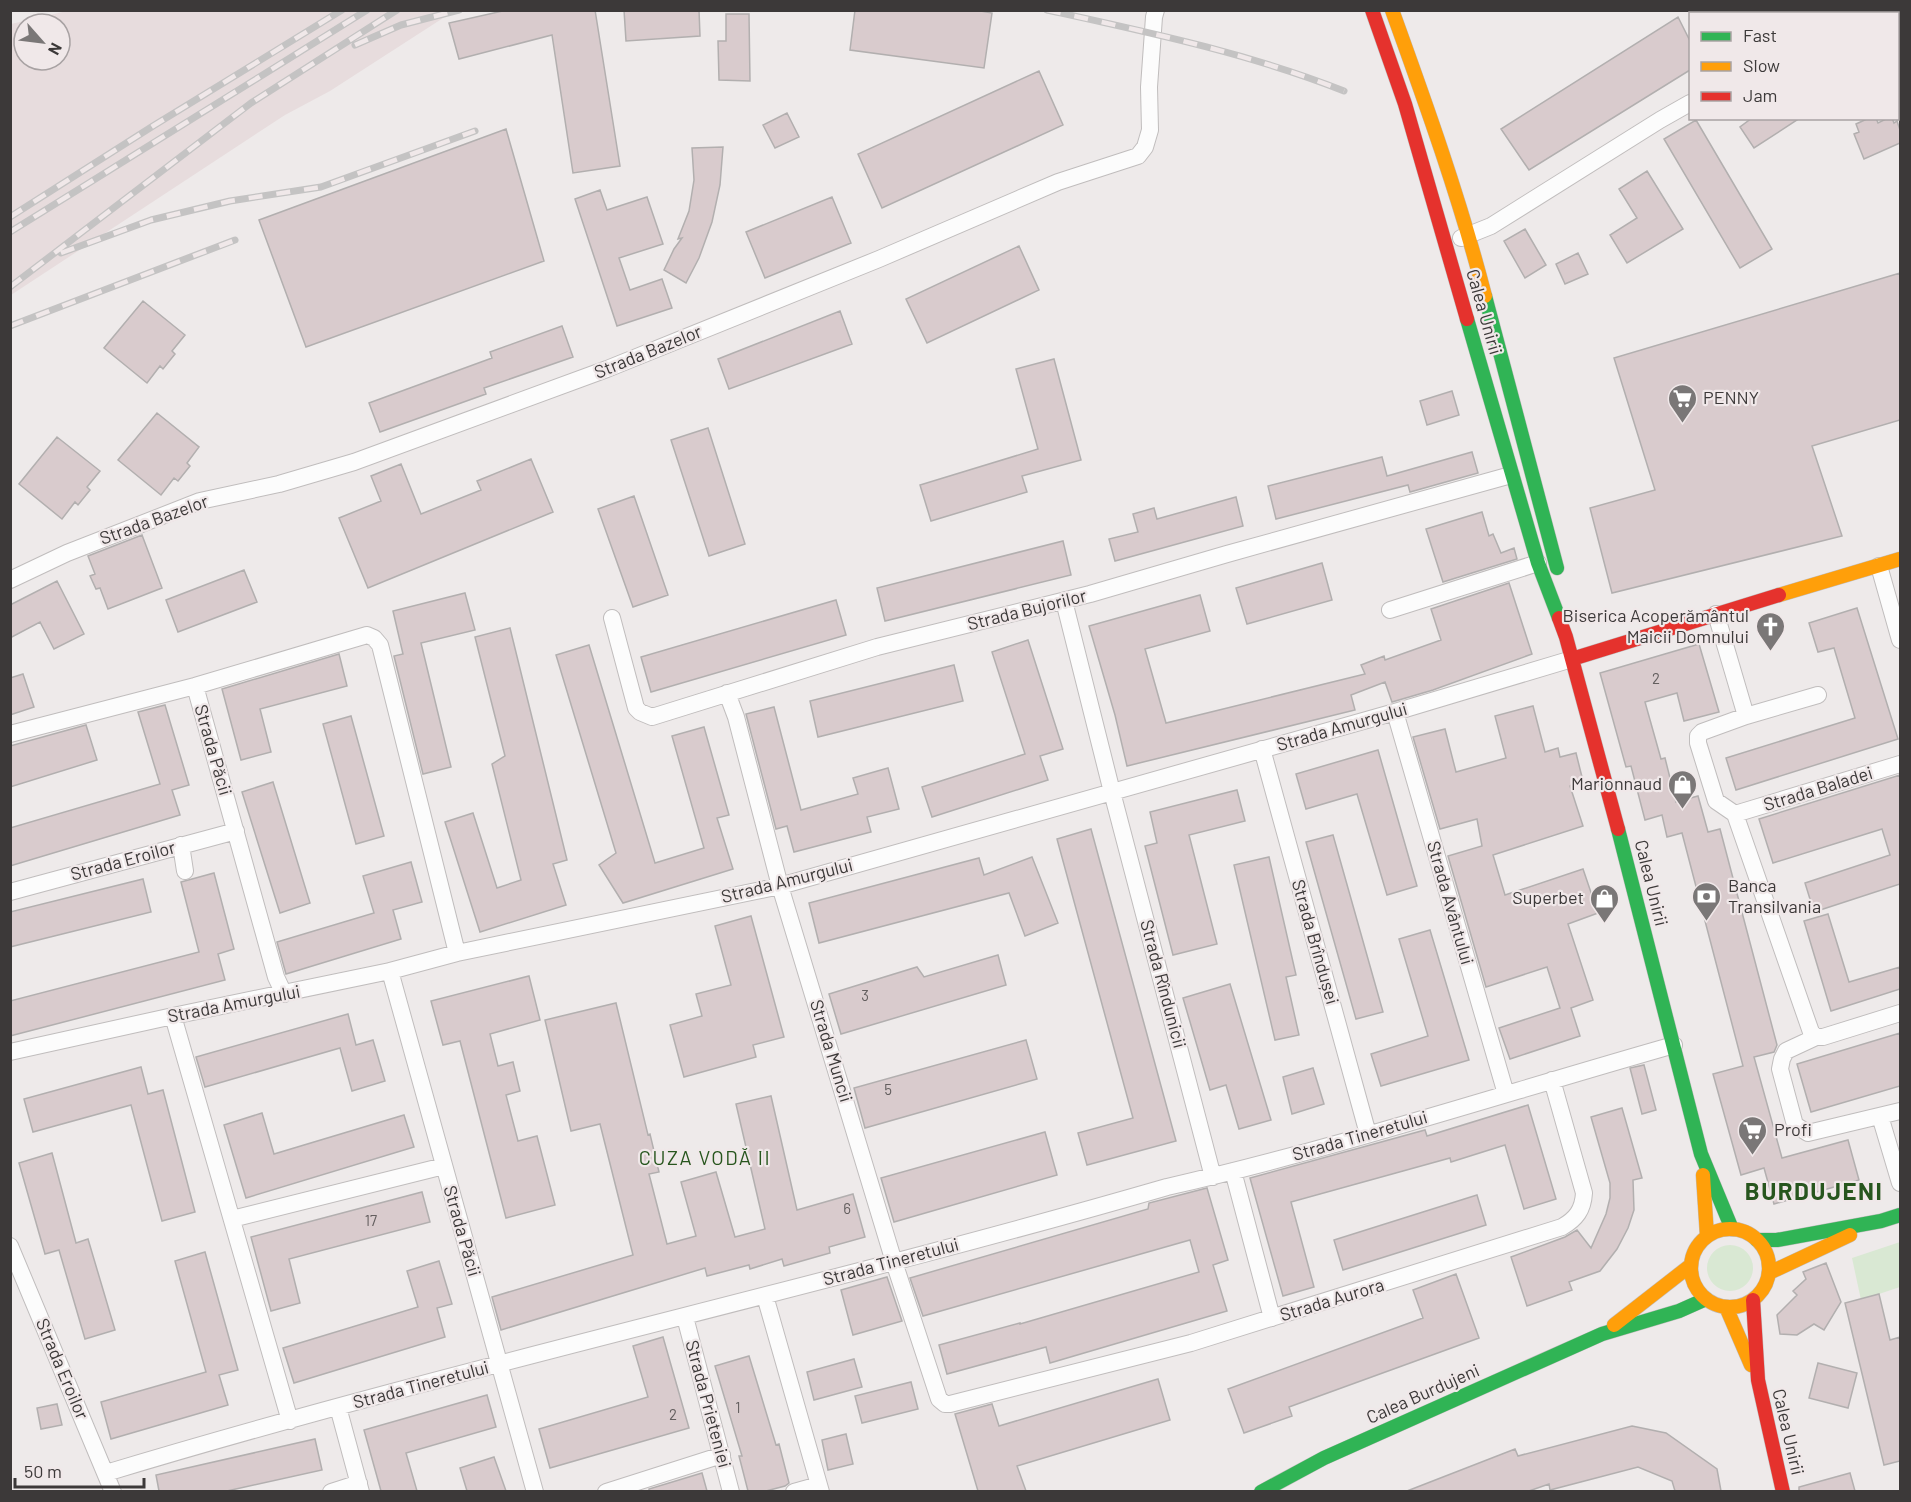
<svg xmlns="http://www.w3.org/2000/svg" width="1911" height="1502" font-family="Barlow,sans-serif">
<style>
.built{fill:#e7dcdd;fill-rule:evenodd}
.green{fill:#d9e8d3}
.building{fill:#d9cbcd;stroke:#b2afaf;stroke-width:1.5}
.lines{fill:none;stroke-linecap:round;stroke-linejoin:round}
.street-casing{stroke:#c0bdbd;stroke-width:18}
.fast-casing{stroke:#c0bdbd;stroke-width:15}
.slow-casing{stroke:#c0bdbd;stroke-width:15}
.jam-casing{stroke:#c0bdbd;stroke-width:15}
.street{stroke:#fcfcfc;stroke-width:16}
.fast{stroke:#30b455;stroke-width:14}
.slow{stroke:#ff9f0a;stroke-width:14}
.jam{stroke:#e5322d;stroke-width:14}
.rail-casing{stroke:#c4c3c3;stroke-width:7}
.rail{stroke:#f0e8e9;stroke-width:4.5;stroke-dasharray:14;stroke-linecap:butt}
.labels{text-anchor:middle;stroke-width:4.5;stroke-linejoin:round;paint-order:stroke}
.number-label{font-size:15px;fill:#635e5e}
.street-label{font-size:18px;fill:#3c3939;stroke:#f0e8e9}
.poi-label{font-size:18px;fill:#3c3939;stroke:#f0e8e9;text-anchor:start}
.neighbourhood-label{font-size:20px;letter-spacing:1.5px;fill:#27561e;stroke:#f0e8e9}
.district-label{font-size:24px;font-weight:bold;letter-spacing:1.5px;fill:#27561e;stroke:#f0e8e9}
</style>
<rect width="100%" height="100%" fill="#eeeaea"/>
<path class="built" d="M67,11V10L454,11L330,91L285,115L11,295V24ZM24,24H60V60H24Z"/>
<path class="green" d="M1900,1242V1287L1861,1300L1852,1258Z
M1707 1268a23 23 0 1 1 46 0a23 23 0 1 1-46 0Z"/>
<path class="building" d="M507,10H595L620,166L573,173L552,35L459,59L449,23Z
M624,10H699L700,36L626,41Z
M855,10H975L992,13L984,68L850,50Z
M726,14H749L750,81L719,80L718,41H726Z
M1678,17L1690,41V70L1529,170L1501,129Z
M1039,71L1063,125L882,208L858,154Z
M787,113L799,137L775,148L763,125Z
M1752,118H1800L1754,148L1740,127Z
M1869,118H1876L1878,123L1888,118H1892L1894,123L1897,121L1900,130V143L1864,159L1854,134L1859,132L1856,124Z
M1696,120L1772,249L1740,268L1664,139Z
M506,129L544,261L306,347L259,220Z
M723,147L720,185L712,222L699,258L686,283L664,270L674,249L682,238L678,239L689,211L694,180L692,148Z
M1647,171L1683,229L1627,263L1610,235L1637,218L1619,189Z
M600,190L607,210L647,197L663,244L619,258L630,290L662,279L672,308L617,326L575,199Z
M832,197L851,243L765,278L746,232Z
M1525,229L1546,265L1525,278L1504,241Z
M1019,246L1039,290L927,343L906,299Z
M1578,253L1588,274L1565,284L1556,264Z
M1900,273V420L1812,446L1842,536L1612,593L1590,508L1655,490L1614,358Z
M143,301L185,335L172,351L175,354L163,369L160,366L147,383L104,348Z
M840,311L852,344L729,389L718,359Z
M562,326L573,357L484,388L486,394L380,432L369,403L492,358L490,352Z
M1054,359L1081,460L1022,476L1027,492L931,521L920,485L1038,449L1016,369Z
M1452,391L1459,415L1427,425L1420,401Z
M157,413L199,447L187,463L190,466L178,481L174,478L161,495L118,460Z
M708,428L745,544L709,556L671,440Z
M57,437L100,471L87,487L90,490L78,505L75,502L62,519L19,484Z
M1472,452L1478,473L1410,492L1408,485L1276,519L1268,486L1382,457L1387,476Z
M531,459L553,512L368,588L339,518L381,501L371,476L401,464L421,514L481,490L477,481Z
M634,496L668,595L633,607L598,509Z
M1236,497L1243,526L1115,561L1109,539L1138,532L1133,514L1154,508L1157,519Z
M1482,512L1489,536L1493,534L1501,553L1514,548L1517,559L1443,582L1426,529Z
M142,535L162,588L108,609L100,588L96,589L90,576L95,574L88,556Z
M1063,541L1071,575L885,621L877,588Z
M1322,563L1332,600L1247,624L1236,588Z
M244,570L257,602L178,632L166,600Z
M57,581L84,634L54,649L40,622L10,638V605Z
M1509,583L1532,654L1433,690L1392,702L1385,682L1351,695L1355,710L1127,766L1115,715L1089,626L1200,595L1210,631L1145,649L1166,723L1365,674L1361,665L1384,656L1385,660L1441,640L1431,609Z
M465,593L475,630L421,643L451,767L423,774L394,656L403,654L393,611Z
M836,600L846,635L651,692L641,657Z
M1857,608L1898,739L1736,790L1726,758L1855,718L1834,648L1818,652L1809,623Z
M510,628L567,860L553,864L566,905L480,932L445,822L473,813L497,888L521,880L492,764L505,756L475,637Z
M1028,640L1063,749L1040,756L1048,780L932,817L922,787L1025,754L992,652Z
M1699,644L1719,712L1684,721L1677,693L1645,702L1661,759L1665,758L1676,802L1698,796L1708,832L1720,829L1777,1045L1774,1052L1754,1057L1782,1158L1848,1140L1859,1180L1774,1204L1764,1168L1741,1175L1713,1074L1743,1066L1682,833L1667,837L1662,815L1645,820L1631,766L1626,767L1600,673Z
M589,645L655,863L704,848L672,736L704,727L729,815L717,818L733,869L623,903L599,865L616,853L556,655Z
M339,654L347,686L260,709L271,752L241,760L222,689Z
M954,665L963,701L818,737L810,701Z
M23,674L34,707L10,715V678Z
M165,705L189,785L172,790L180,815L10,866V828L160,784L138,712Z
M1533,706L1545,752L1558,748L1560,757L1576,753L1582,777L1570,786L1583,826L1493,855L1505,895L1583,869L1598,913L1568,924L1593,1000L1571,1008L1580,1036L1510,1059L1499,1028L1560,1008L1547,967L1486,987L1448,856L1482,846L1477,819L1440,829L1413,737L1445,729L1456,772L1506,758L1495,716Z
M774,707L801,810L858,794L853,778L888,768L899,809L867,817L871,832L794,852L787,826L776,829L746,714Z
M351,716L384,836L356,844L323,724Z
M86,725L97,760L10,787V746Z
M1378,750L1417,886L1387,895L1357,794L1306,809L1296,774Z
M1900,775V884L1814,912L1805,883L1890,855L1882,829L1773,863L1759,819Z
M273,782L310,903L280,913L242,792Z
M1237,790L1245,821L1189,835L1217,944L1173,955L1145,846L1157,843L1150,812Z
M1091,829L1176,1141L1087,1165L1078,1133L1133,1118L1057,839Z
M1333,835L1383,1012L1356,1019L1306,842Z
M1032,857L1058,923L1025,936L1009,893L819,943L809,903L979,858L984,875Z
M1269,857L1296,975L1286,977L1299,1035L1275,1040L1234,865Z
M411,862L422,902L393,910L401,939L286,974L277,942L374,913L363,876Z
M214,873L234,949L218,954L225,980L10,1036V1001L199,952L181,882Z
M143,879L151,912L10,947V912Z
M1828,914L1849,982L1900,967V989L1831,1011L1804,921Z
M751,916L784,1037L753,1045L756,1057L684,1077L670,1025L702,1016L696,994L731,985L715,926Z
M1430,930L1469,1060L1381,1086L1371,1054L1428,1036L1399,939Z
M998,955L1006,985L841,1034L829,994L917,967L924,977Z
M529,976L540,1020L490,1034L498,1066L513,1062L520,1091L506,1095L518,1141L537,1136L555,1205L506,1218L460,1041L443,1045L431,1001Z
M1230,984L1271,1120L1239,1129L1226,1085L1210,1090L1183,998Z
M616,1003L648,1135L650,1134L659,1172L649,1174L667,1244L696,1236L681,1182L716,1172L735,1237L765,1229L736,1104L771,1096L797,1210L853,1194L865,1237L829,1247L830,1253L784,1266L782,1259L750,1269L749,1265L707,1276L705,1268L501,1330L492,1297L633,1255L600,1124L571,1131L545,1020Z
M348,1014L356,1045L373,1040L385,1081L352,1091L340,1048L205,1087L196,1057Z
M1900,1033V1086L1811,1112L1797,1064Z
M1026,1040L1037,1079L865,1128L854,1088Z
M1644,1065L1656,1110L1642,1114L1630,1068Z
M141,1067L148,1094L163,1090L195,1212L162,1221L131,1105L33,1132L24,1099Z
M1313,1068L1324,1104L1292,1114L1283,1077Z
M1528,1105L1556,1199L1524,1209L1505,1145L1451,1162L1450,1158L1291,1202L1314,1287L1283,1296L1250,1178L1425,1130L1427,1136Z
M1622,1108L1642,1178L1633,1180L1634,1210L1628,1228L1617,1249L1600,1271L1569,1282L1572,1290L1527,1306L1511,1257L1565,1237L1577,1230L1591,1248L1606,1214L1610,1198V1183L1591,1117Z
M262,1113L274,1154L404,1115L414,1147L246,1198L224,1125Z
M1045,1132L1057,1175L894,1222L881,1178Z
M52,1153L76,1243L88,1239L115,1330L85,1339L59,1250L45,1254L19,1163Z
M1207,1188L1228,1260L1213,1265L1227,1311L1050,1363L1046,1347L947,1374L939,1345L1020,1323V1324L1199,1272L1190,1240L923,1316L910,1278L1148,1209L1149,1203Z
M422,1192L430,1222L289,1259L300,1303L271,1311L251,1237Z
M1477,1195L1486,1225L1343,1270L1334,1240Z
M205,1252L238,1370L219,1375L228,1405L111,1439L101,1402L206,1372L175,1261Z
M439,1261L452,1304L437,1308L445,1337L294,1383L283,1348L418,1307L407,1271Z
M1826,1263L1841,1302L1824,1330L1814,1324L1797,1335L1780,1334L1777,1315L1797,1295L1793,1291L1806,1279L1803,1272Z
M1456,1274L1479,1338L1289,1407L1292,1416L1244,1433L1228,1389L1423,1318L1413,1290Z
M887,1277L902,1321L853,1335L841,1290Z
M1879,1294L1890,1340L1900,1337V1461L1884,1465L1845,1303Z
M663,1337L689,1428L550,1468L539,1429L648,1397L633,1346Z
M749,1356L776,1445L779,1444L789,1483L785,1486L766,1491H748L739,1456H742L715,1366Z
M854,1359L862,1387L814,1400L807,1372Z
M1818,1363L1857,1373L1848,1408L1809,1398Z
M1158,1379L1170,1420L1017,1466L1026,1491H978L955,1414L992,1404L999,1426Z
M911,1382L918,1409L862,1423L855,1396Z
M487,1395L496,1427L406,1453L417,1491H381L364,1430Z
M57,1404L62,1425L41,1429L37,1408Z
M1632,1426L1666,1433L1717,1469L1721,1491H1675L1672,1481L1638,1467L1550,1490L1549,1484L1529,1491H1407L1515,1449L1518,1456Z
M846,1434L853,1464L828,1470L822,1440Z
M315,1439L322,1470L227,1491H159L156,1475Z
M494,1457L506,1491H467L460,1468Z
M702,1473L707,1491H649V1489Z
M1850,1473L1855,1491H1799V1487Z"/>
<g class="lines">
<defs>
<path id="street" d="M1898,94L1900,95
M1461,238L1491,226L1660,120L1690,103
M1879,566L1900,640
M10,580L67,553L200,501L279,484L354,462L607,369L879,259L1058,182L1138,156L1145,147L1150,130L1149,87L1154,17L1156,10
M1064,601L1112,792L1213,1177
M1390,610L1538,563
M1716,614L1746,716
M612,618L636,708L640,712L652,717L877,647L1090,594L1227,554L1511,475
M195,686L276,977L284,994
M727,693L736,717L780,886L894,1262L939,1399L945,1404H950L1191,1343L1562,1227C1576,1219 1583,1210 1584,1193L1552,1080
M1395,712L1506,1094
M10,734L195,686L367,635L374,638L380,645L457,953
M1262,749L1368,1134
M1735,814L1900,764
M181,845L185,871
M10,892L236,831
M390,971L535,1492
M1900,1013L1823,1037H1816L1786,1051L1782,1059L1780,1069L1795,1125L1808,1133L1900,1111
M173,1016L290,1421
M1816,1037L1811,1032L1735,814L1716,801L1698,743V736L1702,732L1746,716L1818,695
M10,1052L173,1016L390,971L457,953L780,886L1395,712L1572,659
M1880,1116L1900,1183
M1233,1171L1272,1318
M232,1219L444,1166
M10,1246L113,1492
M765,1296L821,1492
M685,1317L731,1492
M338,1407L361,1492
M106,1473C456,1367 815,1289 1167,1187C1338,1148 1505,1093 1674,1045
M331,1492L359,1483
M606,1492L722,1455
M794,1492L819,1485"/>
<path id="fast" d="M1485,296L1557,568
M1467,319L1538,563L1559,618
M1618,829L1701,1154L1732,1229
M1757,1240H1777L1881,1221L1900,1215
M1261,1492L1324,1458L1602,1334L1679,1311L1706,1299"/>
<path id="slow" d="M1392,10C1426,104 1460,199 1485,296
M1779,595L1900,559
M1703,1175L1707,1236
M1691 1268a39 39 0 1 1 78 0a39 39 0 1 1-78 0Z
M1769,1273L1850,1235
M1726,1307L1751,1365
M1614,1325L1691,1265"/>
<path id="jam" d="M1372,10L1405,104L1467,319
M1559,618L1566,637L1618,829
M1572,659L1779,595
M1753,1300L1758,1380L1783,1492"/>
</defs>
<use href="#street" class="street-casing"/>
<use href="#fast" class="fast-casing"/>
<use href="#slow" class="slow-casing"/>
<use href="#jam" class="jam-casing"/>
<use href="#street" class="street"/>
<use href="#fast" class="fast"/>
<use href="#slow" class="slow"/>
<use href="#jam" class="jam"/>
<defs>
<path id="rail" d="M1047,10C1147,32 1248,53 1344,91
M355,45L401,25L459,10
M10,217L153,126L342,10
M10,232L367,10
M61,253L151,220L230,201L321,187L475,131
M10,287L251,103L397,10
M10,326L235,240"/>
</defs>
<use href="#rail" class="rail-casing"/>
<use href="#rail" class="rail"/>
</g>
<defs>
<symbol id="supermarket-pin" viewBox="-11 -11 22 30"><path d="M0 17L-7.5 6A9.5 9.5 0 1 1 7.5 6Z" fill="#7a7777" stroke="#f0e8e9"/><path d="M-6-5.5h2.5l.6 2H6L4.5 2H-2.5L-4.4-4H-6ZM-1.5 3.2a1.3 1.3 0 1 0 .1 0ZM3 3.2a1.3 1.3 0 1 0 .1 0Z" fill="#fff"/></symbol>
<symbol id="church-pin" viewBox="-11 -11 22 30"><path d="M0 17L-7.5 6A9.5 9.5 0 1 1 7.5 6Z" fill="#7a7777" stroke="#f0e8e9"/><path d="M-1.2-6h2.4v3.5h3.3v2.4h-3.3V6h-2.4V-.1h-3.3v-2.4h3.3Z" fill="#fff"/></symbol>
<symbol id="shop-pin" viewBox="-11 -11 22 30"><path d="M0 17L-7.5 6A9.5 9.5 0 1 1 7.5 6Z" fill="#7a7777" stroke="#f0e8e9"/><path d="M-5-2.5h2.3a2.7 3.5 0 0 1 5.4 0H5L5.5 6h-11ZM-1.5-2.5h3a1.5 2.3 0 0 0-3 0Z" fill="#fff"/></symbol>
<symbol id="bank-pin" viewBox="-11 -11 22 30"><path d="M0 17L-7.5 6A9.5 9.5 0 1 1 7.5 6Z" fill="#7a7777" stroke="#f0e8e9"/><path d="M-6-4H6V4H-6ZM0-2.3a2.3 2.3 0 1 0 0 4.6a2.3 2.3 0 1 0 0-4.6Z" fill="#fff"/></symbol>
</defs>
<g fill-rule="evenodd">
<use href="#supermarket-pin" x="1666" y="382" width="33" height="45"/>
<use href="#church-pin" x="1754" y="610" width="33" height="45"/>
<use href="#shop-pin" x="1666" y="768" width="33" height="45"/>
<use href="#bank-pin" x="1690" y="880" width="33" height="45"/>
<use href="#shop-pin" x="1588" y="882" width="33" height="45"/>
<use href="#supermarket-pin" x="1736" y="1114" width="33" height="45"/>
</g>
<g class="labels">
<g class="number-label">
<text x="1656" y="684">2</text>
<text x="865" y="1001">3</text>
<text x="888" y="1095">5</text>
<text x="847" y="1214">6</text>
<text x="371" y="1226">17</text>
<text x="738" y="1413">1</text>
<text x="673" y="1420">2</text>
</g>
<g class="street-label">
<text transform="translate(1484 312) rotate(74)" y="6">Calea Unirii</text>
<text transform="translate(648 352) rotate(-22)" y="6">Strada Bazelor</text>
<text transform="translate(154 520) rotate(-20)" y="6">Strada Bazelor</text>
<text transform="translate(1027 610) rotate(-14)" y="6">Strada Bujorilor</text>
<text transform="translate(1342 727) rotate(-16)" y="6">Strada Amurgului</text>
<text transform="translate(213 750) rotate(74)" y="6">Strada Păcii</text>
<text transform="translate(1818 789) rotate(-17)" y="6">Strada Baladei</text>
<text transform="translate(123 861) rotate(-15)" y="6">Strada Eroilor</text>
<text transform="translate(787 881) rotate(-14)" y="6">Strada Amurgului</text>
<text transform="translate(1651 883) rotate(76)" y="6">Calea Unirii</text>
<text transform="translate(1450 903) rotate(74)" y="6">Strada Avântului</text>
<text transform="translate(1315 942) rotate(74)" y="6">Strada Brîndușei</text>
<text transform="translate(1163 984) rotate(75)" y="6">Strada Rîndunicii</text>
<text transform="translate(234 1004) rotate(-11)" y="6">Strada Amurgului</text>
<text transform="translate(831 1051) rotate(73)" y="6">Strada Muncii</text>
<text transform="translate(1360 1136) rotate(-16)" y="6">Strada Tineretului</text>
<text transform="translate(462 1231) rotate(74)" y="6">Strada Păcii</text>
<text transform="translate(891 1262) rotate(-15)" y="6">Strada Tineretului</text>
<text transform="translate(1332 1300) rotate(-17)" y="6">Strada Aurora</text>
<text transform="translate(62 1369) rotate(67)" y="6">Strada Eroilor</text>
<text transform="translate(421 1385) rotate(-15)" y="6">Strada Tineretului</text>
<text transform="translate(1423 1394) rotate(-24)" y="6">Calea Burdujeni</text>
<text transform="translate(708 1404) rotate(75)" y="6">Strada Prieteniei</text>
<text transform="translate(1788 1432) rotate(77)" y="6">Calea Unirii</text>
</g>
<g class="poi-label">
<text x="1703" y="404">PENNY</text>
<text x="1749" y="622" text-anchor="end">Biserica Acoperământul<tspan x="1749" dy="21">Maicii Domnului</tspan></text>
<text x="1662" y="790" text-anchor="end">Marionnaud</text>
<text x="1728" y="892">Banca<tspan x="1728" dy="21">Transilvania</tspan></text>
<text x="1584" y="904" text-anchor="end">Superbet</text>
<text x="1774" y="1136">Profi</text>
</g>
<g class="neighbourhood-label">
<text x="705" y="1165">CUZA VODĂ II</text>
</g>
<g class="district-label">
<text x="1814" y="1200">BURDUJENI</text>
</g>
</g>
<rect width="1911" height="1502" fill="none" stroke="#3c3939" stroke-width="24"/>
<rect x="1689" y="12" width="210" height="108" fill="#f0e8e9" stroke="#a8a2a3" stroke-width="1.5"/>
<rect x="1701" y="32" width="30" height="9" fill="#30b455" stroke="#a8a2a3" stroke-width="1.5"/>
<text x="1743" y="42" font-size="18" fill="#3c3939">Fast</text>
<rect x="1701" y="62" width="30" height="9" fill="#ff9f0a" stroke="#a8a2a3" stroke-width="1.5"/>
<text x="1743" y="72" font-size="18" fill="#3c3939">Slow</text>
<rect x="1701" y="92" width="30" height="9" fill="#e5322d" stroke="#a8a2a3" stroke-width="1.5"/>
<text x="1743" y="102" font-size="18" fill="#3c3939">Jam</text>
<g transform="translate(42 42) rotate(118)"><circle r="28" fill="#f0e8e9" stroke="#a8a2a3" stroke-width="1.5"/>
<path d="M0-4.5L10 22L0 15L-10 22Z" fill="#7a7777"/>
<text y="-9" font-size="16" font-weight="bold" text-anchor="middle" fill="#3c3939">N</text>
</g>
<path d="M15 1478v9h129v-9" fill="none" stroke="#3c3939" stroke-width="3"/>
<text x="24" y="1478" font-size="18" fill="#3c3939" stroke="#f0e8e9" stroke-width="4.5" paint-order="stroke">50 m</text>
</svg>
